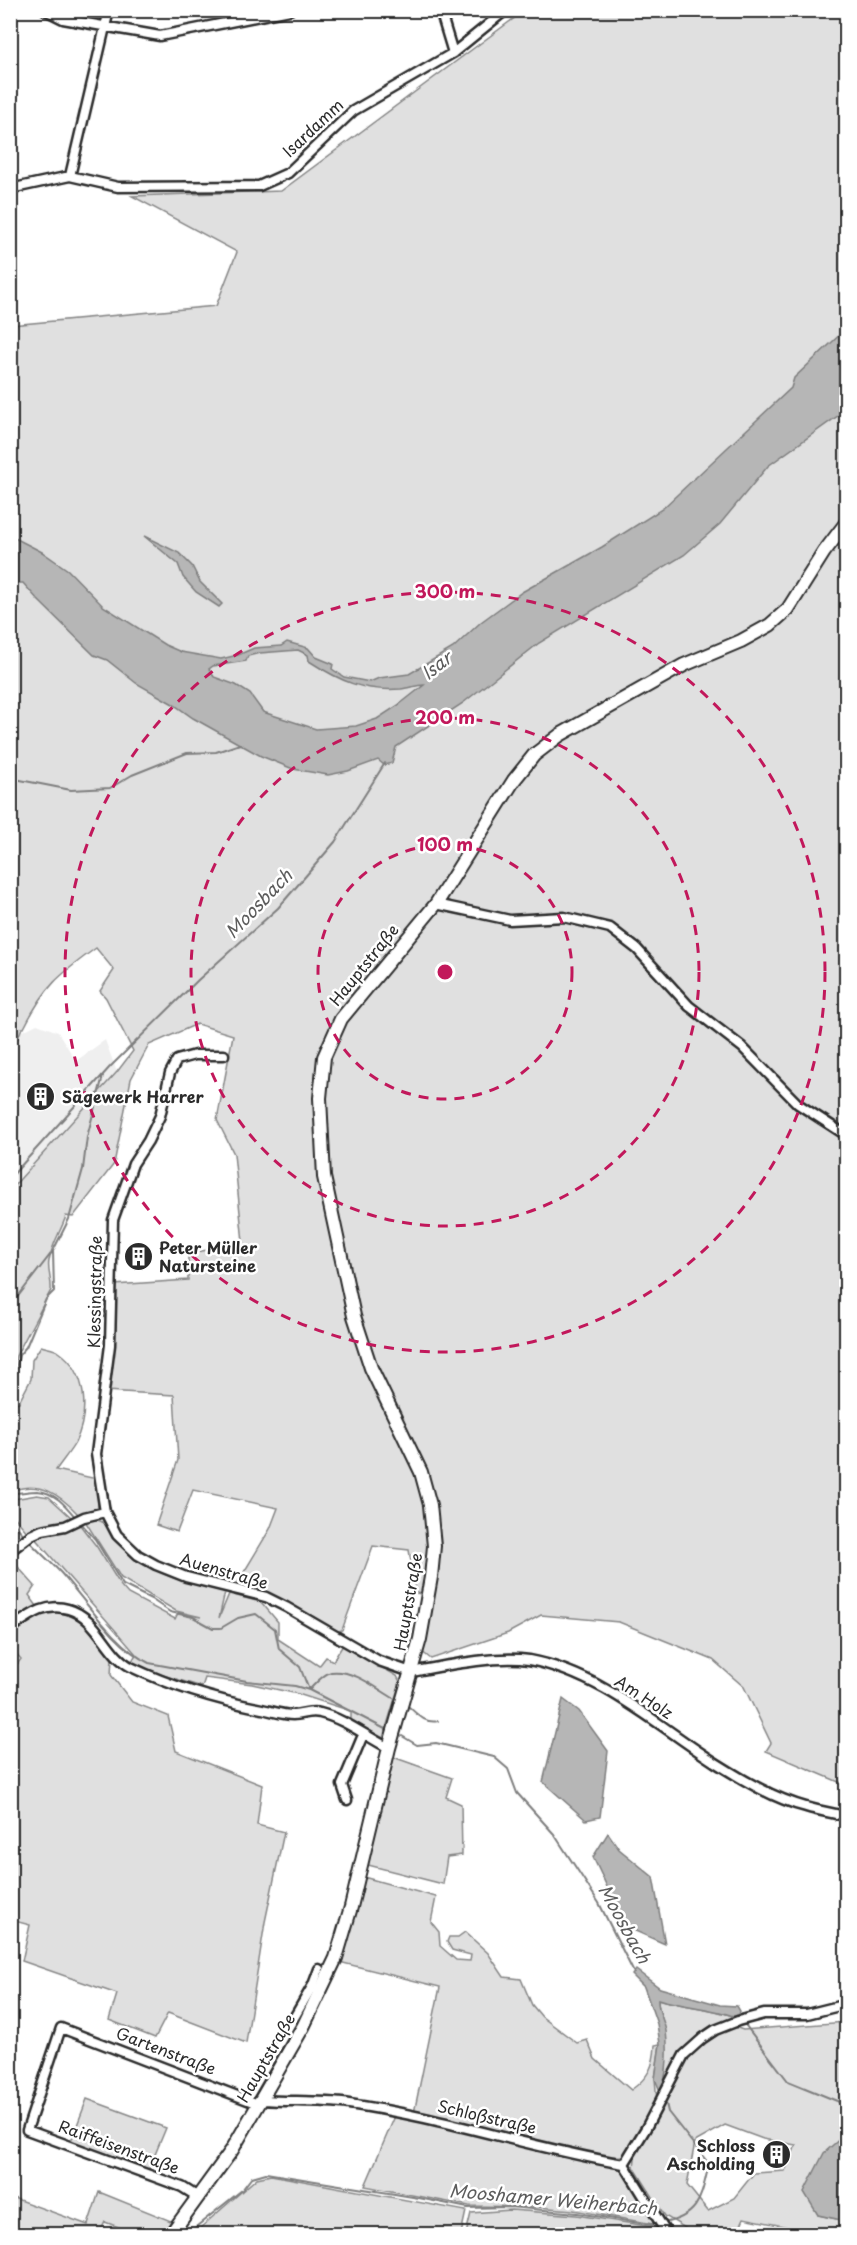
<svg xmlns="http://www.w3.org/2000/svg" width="857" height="2245" font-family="'Playpen Sans',sans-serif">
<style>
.built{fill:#efefef}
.green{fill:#e0e0e0;stroke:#868686;stroke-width:1.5;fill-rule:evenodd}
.water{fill:#b6b6b6;stroke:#7e7e7e;stroke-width:1.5;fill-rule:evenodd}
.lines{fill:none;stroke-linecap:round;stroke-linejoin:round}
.stream{stroke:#7e7e7e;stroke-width:2}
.street-casing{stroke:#2b2b2b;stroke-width:13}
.secondary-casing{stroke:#2b2b2b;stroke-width:16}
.street{stroke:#fff;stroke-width:8}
.secondary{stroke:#fff;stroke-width:12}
.ring{fill:none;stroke:#c2185b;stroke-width:3;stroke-dasharray:10 8}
.labels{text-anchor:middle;stroke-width:5;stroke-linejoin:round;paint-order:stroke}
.street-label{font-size:16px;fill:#2b2b2b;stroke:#fff}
.poi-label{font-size:16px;font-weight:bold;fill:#2b2b2b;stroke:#fff;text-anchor:start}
.water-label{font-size:18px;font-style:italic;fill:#5c5c5c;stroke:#fff}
.centre{fill:#c2185b;stroke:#fff;stroke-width:3}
.ring-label{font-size:18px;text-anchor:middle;font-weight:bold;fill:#c2185b;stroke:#fff;stroke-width:5;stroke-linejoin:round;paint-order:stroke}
</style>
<rect width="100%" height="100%" fill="#fff"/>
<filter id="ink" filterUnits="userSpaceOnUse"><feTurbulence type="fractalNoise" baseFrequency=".0167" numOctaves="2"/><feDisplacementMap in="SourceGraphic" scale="12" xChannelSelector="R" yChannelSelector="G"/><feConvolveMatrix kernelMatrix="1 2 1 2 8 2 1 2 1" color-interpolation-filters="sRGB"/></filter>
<g filter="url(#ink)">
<path class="built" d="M37,1024L58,1032L76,1061L105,1040L117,1072L11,1189L10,1054L21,1032Z"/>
<path class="green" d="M524,11H846V1785L766,1751L771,1743L744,1687L713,1660L619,1622L541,1615L508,1633L431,1659L421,1651L433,1596L416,1593L409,1550L373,1546L342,1630L335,1632L235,1587L270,1529L278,1508L193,1490L177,1532L156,1525L178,1460L174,1395L106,1391L114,1285L188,1280V1254L243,1242L234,1154L217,1120L233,1035L197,1024L149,1045L131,1079L114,1164L73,1217L66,1216C61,1231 51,1246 49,1261C47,1270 52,1280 51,1290L16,1356L11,1380V1189L117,1072L133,1051L106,998L100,991L114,970L96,948C59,975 45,986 24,1028H22L11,1054V325L216,306L237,252L132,196L281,191Z
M41,1346C47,1348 55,1349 59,1352C88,1372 89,1414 75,1443C70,1452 62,1461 56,1470L97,1479L98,1508L78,1514C59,1494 40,1480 11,1491V1404L19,1402L31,1379L32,1360Z
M37,1495L49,1497L73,1519L28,1533L11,1513V1503L14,1499Z
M91,1519C114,1520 119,1545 135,1557C161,1578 194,1584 225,1592L219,1618L229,1594L261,1602L278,1622V1639L319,1666L326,1657L333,1661L343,1645L397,1676L400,1682L383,1738L351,1720V1711L298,1694L252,1684L205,1678L202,1687L143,1669L131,1663L136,1654L33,1536C49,1531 64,1531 80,1525L97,1547L121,1586L128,1594L175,1619L178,1613L201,1617L176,1611L121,1578L85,1521Z
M10,1558L35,1586L29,1595L37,1606L11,1624Z
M54,1609L82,1621L112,1658L111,1675L132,1702L168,1716L176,1751L262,1785L257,1825L284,1832L265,1922L246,2043L168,2013L155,2038L109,2020L117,1994L22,1961L30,1925L11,1920L10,1674L21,1659L14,1651L11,1636C20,1623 38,1614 54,1609Z
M393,1757L452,1778L446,1797L461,1804L462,1855L447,1857L443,1884L368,1865Z
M367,1878L436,1897L431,1922L439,1932L440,1946L456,1960L470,1961L471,1955L452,1950L447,1942L449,1937H458L465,1932L488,1953L504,1977L521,1979L532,2005L542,2017L577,2043L587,2040L595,2059L631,2090C649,2077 654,2066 655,2045L660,2044L655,2079L657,2101L628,2153L621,2156L606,2157L414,2113L440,1987L339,1962L361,1880Z
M658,1999C683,2007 708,2007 733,2016L735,2019L696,2040L665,2086V2030L658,2004Z
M846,2022V2140L843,2136L818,2215L846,2221V2234H822L744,2218L737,2234H695L665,2216L634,2167L636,2151L693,2050L732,2026L743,2030ZM725,2125L763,2139L796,2145L785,2171L754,2173L734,2198L708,2211L687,2185L695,2142Z
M87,2099L166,2128L149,2169L71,2141Z
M395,2116L614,2165L627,2174L654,2218L653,2224L573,2210L537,2207L469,2206L365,2186Z
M271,2175L466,2211L461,2234H211L200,2228L257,2178Z
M99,2192L171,2221L163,2234H137L105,2222L99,2234H11V2197L88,2225Z
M511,2210L576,2215L660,2228L664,2234H466L471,2213Z"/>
<path class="water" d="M846,329V410L768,466L720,524L684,555L539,643L463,703L396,747L392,763L384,765L378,760L348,771L328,775L293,769L261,756L193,718L173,704L136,683L107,660L94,655L38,600L23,583H14L11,575V536L42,552L68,570L103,606L165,645L181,652L221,659L238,655L254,648L281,646L287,642L308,648L316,657L333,664L332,669L344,677L370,682L379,678L409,674L453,648L481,622L522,592L602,547L662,509L791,388L794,378ZM298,650L308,655L309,661C340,681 363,692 401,689C409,688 417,685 424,685L400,704L377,719L356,726L316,729L263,712L250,694L236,685L214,677L209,669L213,666L246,661L248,656L260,653Z
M144,536L179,553L192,566L200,582L222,604L219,607L196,592L183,577L178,564Z
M563,1699L579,1711L608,1751L600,1817L586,1820L543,1782Z
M608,1833L619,1849L653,1877L665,1944L626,1927L593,1857Z
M636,1970L660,1988L720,2005L737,2006L740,2011L739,2015L733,2016C708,2007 683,2007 658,1999C657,2010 664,2020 666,2031C668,2046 668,2080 660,2091L655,2079L660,2044L657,2024L644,1987L632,1975Z
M843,2136L846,2140V2221L818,2215L804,2192L824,2153Z"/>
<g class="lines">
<path class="stream" d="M10,778L71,790L110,788L132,775L187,753L216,752L240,744
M10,1178L110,1067L198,980L278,908L335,842L385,763
M16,1299L53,1251
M10,1387L14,1379L19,1355L26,1347L46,1299L54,1291L53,1251L69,1219L83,1169L87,1137L103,1076
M10,1496L13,1493C21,1493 29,1491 37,1491C55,1492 66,1506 76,1518
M10,1519L24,1535
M80,1522L95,1539L123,1585L151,1599L170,1612L193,1617L213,1628H221L238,1618L256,1614L275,1629L279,1649L300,1667L309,1690L385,1729
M28,1540C38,1551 50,1561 61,1573C86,1601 115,1647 149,1663L247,1681L295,1686L309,1690C315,1684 323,1674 331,1672C354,1669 377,1689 395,1699
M409,1707C418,1715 426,1724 438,1721
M402,1736L417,1745L436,1743L494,1757L508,1769L517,1793L554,1834L599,1903L634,1973
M743,2022L788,2081L837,2101L846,2107
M663,2223C701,2216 701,2196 709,2164L668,2112L665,2099
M187,2234L242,2190L252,2177L266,2173L419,2198L468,2208L510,2207L577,2213L652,2225L658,2224"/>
<defs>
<path id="street" d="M45,10L63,19L160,36L290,10
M440,10L453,53
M70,176L109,10
M10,189L70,176L118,187L259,186L288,173L353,111L453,53L506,10
M436,904L510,920L564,917L610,928L637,949L689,1006L742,1047L798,1104L846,1135
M224,1055H195L177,1060L170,1073L160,1116L148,1141L133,1164L113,1220L110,1345L96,1454L105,1512L117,1535L138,1555L156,1565L186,1577L266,1597L286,1607L379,1661L411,1672C444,1666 496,1655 529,1660C600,1673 657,1725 716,1763C743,1780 775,1799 806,1807C819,1811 833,1813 846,1816
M10,1551L31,1535L42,1530L65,1526L84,1517L105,1512
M10,1629C29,1616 45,1602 68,1609C98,1617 106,1654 131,1667C173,1687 217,1700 262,1709C272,1711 283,1715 293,1715C303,1715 310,1710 320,1713C345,1719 367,1737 389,1748
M347,1800L342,1785L363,1735
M247,2099L313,1985L319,1969
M262,2100C291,2102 320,2100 349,2104C442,2117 531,2148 624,2164L667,2234
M624,2164L646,2128L684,2055L703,2038L715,2030L738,2021L764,2014H807L843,2005L846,2002
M198,2197L182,2187L27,2130L61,2028L258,2104"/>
<path id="secondary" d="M171,2234L232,2150L303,2027L336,1958L351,1907L389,1748L420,1639L431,1577L434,1546L430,1505L421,1472L371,1368L354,1316L324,1177L320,1098L324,1057L341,1019L436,904L514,780L534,755L560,735L684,665L741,641L770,625L788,609L824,552L846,523"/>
</defs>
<use href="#street" class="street-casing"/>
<use href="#secondary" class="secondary-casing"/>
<use href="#street" class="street"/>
<use href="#secondary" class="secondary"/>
</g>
</g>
<g class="ring">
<circle cx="445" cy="972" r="127"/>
<circle cx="445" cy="972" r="254"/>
<circle cx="445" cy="972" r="380"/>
</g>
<defs>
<symbol id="building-disc" viewBox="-11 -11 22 22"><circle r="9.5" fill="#2b2b2b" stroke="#fff"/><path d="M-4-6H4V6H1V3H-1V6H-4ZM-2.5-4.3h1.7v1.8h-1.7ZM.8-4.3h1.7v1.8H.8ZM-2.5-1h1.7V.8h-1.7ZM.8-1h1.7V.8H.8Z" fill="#fff"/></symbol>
</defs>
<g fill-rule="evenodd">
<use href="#building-disc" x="24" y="1080" width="33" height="33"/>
<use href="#building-disc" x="122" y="1240" width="33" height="33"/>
<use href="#building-disc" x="760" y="2138" width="33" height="33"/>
</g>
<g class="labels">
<g class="street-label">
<text transform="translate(313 128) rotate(-43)" y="6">Isardamm</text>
<text transform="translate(364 965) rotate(-51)" y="6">Hauptstraße</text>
<text transform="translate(95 1292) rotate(-89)" y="6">Klessingstraße</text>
<text transform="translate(224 1571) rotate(16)" y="6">Auenstraße</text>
<text transform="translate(408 1602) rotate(-80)" y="6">Hauptstraße</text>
<text transform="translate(644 1697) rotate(33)" y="6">Am Holz</text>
<text transform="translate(166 2051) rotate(21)" y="6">Gartenstraße</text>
<text transform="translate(266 2058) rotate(-60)" y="6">Hauptstraße</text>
<text transform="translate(487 2117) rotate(13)" y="6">Schloßstraße</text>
<text transform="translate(119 2147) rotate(20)" y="6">Raiffeisenstraße</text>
</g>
<g class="poi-label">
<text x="62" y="1103">Sägewerk Harrer</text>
<text x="159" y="1254">Peter Müller<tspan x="159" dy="18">Natursteine</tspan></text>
<text x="755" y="2152" text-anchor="end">Schloss<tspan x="755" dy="18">Ascholding</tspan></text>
</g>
<g class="water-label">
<text transform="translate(437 666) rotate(-38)" y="6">Isar</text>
<text transform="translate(259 904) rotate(-46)" y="6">Moosbach</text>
<text transform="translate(624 1924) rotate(61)" y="6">Moosbach</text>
<text transform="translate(553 2200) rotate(5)" y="6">Mooshamer Weiherbach</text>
</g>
</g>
<circle cx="445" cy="972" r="9" class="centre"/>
<g class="ring-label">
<text x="445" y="598">300 m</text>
<text x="445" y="724">200 m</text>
<text x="445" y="851">100 m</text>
</g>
<rect width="857" height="2245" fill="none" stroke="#fff" stroke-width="36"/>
<rect x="18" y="18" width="821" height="2209" fill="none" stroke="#2b2b2b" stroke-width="2" filter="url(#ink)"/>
</svg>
